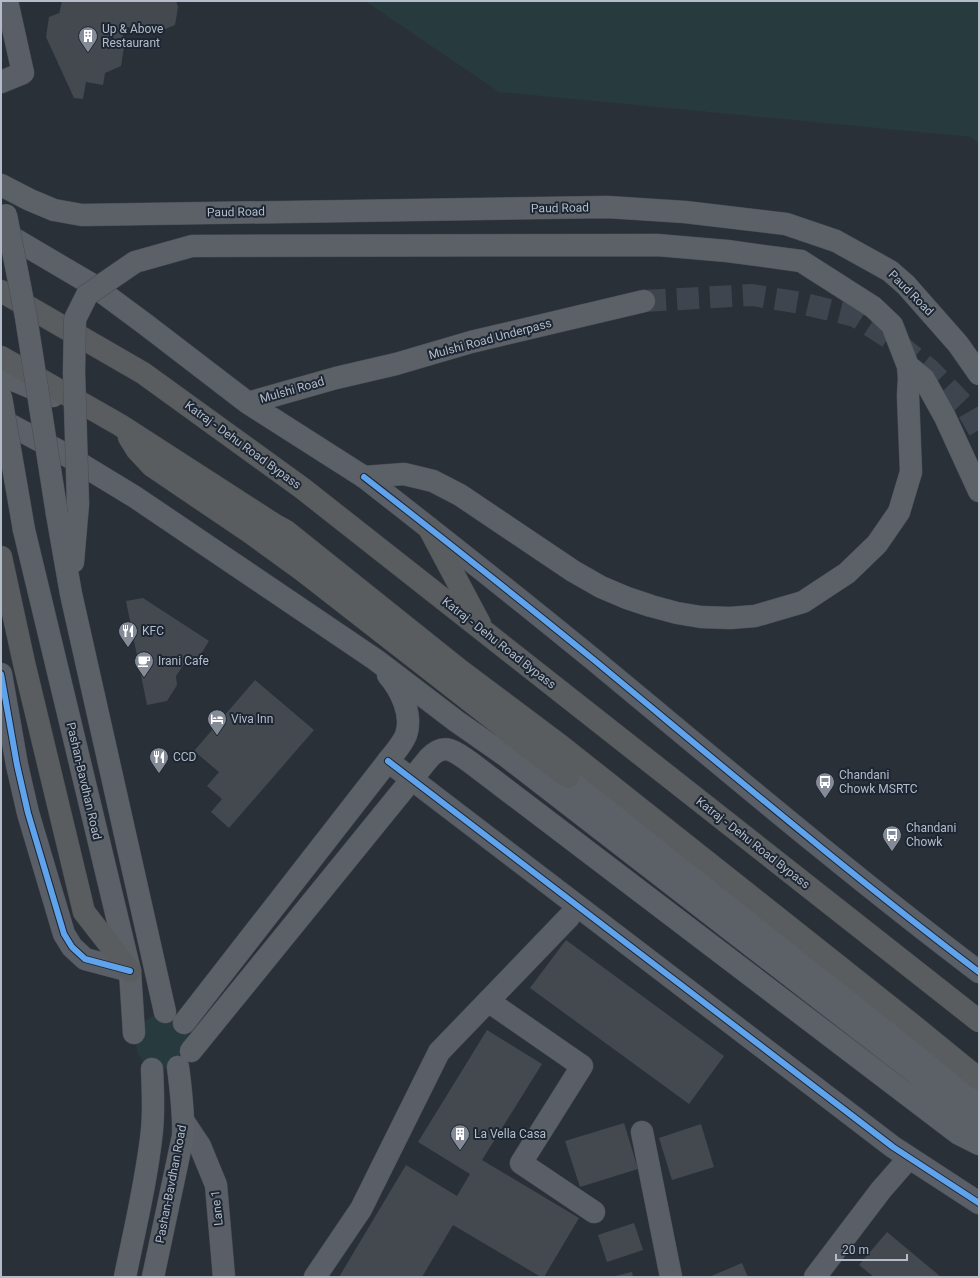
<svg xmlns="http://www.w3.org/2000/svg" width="980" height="1278" font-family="Roboto,sans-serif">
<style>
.green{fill:#273a3e}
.building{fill:#444950}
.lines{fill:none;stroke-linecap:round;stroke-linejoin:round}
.major-tunnel{stroke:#3f454e;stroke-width:22;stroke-dasharray:22 11;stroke-linecap:butt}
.minor-casing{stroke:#484c53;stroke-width:23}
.major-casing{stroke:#484c55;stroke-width:23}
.highway-casing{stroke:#474c53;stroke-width:23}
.minor{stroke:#5a5e66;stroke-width:22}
.major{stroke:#5c6168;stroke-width:22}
.highway{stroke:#5a5d60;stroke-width:22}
.major-bridge-casing{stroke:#484c55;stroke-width:23;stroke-linecap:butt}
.major-bridge{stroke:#5c6168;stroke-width:22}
.cycleway-casing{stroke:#1d2633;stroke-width:8}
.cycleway{stroke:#60a3ed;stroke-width:6}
.labels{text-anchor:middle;stroke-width:4;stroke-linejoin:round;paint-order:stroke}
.poi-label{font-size:12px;fill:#b4bcc9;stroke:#1d2633;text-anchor:start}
.street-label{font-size:12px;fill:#b4bcc9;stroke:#1d2633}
</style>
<rect width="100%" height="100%" fill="#2a3038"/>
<path class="green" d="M365,1H979V145L972,137L499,92Z
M164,1015C178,1019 182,1023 189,1037C187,1043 185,1057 181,1061C178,1065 173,1067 168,1068C144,1072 128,1049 140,1028C143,1024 147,1019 151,1017C155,1015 160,1015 164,1015Z"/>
<path class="building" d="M62,1H176L178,7L175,25L158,32L128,27L121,31L125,41L121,66L105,73L103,85L86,82L83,99L74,98L46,37L49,17L59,13V14Z
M143,598L209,641L198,659L186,661L176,676L177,685L167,701L147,705L126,601Z
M255,680L314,730L229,828L211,812L222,799L207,786L219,772L194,751Z
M566,940L724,1056L689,1104L530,988Z
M487,1030L542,1064L482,1160L579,1218L544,1277H541L453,1225L422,1277H339L406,1165L457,1196L470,1174L418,1142Z
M624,1123L638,1169L580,1187L565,1141Z
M701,1124L714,1167L672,1180L659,1138Z
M634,1223L643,1250L607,1262L598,1235Z
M887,1232L941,1277H874L859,1265Z
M742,1263L748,1277H709Z
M632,1272L633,1277H615V1276Z"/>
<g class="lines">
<path class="major-tunnel" d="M644,301L752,295L801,303L855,316L894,341L929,369L966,407L979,430"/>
<defs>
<path id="minor" d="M1,82L23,73L7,1
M364,477C441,537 518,598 594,660C721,765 847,872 979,972
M1,674L17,765L28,813L64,934L72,947L85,959L130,971
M388,761L893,1147L979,1203
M488,1001L582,1066L521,1163L594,1212
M184,1122L200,1146L216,1185L224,1277
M642,1132L671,1277
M315,1277L361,1209L439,1052L569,917
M815,1277L881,1190L909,1158"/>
<path id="major" d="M1,185L30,200L54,210L82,215L607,207L685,212L786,224L836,241L890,271L906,285L958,344L979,374
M1,231L91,284L145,324L248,403L364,477L404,474L433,481L460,495L573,571L601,587L627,598L651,606L677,613L701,617L730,618L755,616L803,602L847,573L877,544L899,512L911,472L908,396L909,378L908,366L892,325L873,307L801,261L727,251L657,245L192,246L135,262
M908,366L924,379L945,417L979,491
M1,375L49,395L53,396
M248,403L336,378L396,364L471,342L644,301
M1,420L61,452L135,497L376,660L456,721L506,756L908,1067L973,1119L979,1126
M57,514L71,594L165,1012
M24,530L130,971L134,1033
M73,562L78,504
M568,777L905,1041L952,1081L979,1101
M184,1023L388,761C394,753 402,745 406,735C413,715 401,690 388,675
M191,1051L429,758C445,741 455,752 470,762L959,1134L979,1144
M125,1277C135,1228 147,1179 152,1130C154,1109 153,1089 152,1069
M153,1277L183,1136C184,1113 181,1090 178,1067"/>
<path id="highway" d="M1,291L143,373L302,488L979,1021
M1,357L120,425L275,525L286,531L461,671L561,746L909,1022L979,1079
M129,437L137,450L152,466L251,533L302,570L501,725L530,749L568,777
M429,528L480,624
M1,557L24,663L84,912L130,971"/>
</defs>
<use href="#minor" class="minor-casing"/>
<use href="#major" class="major-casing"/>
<use href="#highway" class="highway-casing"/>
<use href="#minor" class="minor"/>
<use href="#major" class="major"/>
<use href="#highway" class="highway"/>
<defs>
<path id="major-bridge" d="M6,215L26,317L57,514
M1,397L24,530
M78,504L74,372L75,319L87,295L135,262"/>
</defs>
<use href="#major-bridge" class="major-bridge-casing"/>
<use href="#major-bridge" class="major-bridge"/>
<defs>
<path id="cycleway" d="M364,477C441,537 518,598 594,660C721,765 847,872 979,972
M1,674L17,765L28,813L64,934L72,947L85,959L130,971
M388,761L893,1147L979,1203"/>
</defs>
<use href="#cycleway" class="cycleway-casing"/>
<use href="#cycleway" class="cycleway"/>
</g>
<defs>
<symbol id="building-pin" viewBox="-11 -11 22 30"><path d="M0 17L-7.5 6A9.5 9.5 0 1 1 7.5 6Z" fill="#848b96" stroke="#1d2633"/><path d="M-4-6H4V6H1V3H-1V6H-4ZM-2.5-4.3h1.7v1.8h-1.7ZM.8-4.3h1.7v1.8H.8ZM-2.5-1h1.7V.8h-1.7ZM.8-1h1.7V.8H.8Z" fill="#fff"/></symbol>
<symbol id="restaurant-pin" viewBox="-11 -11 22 30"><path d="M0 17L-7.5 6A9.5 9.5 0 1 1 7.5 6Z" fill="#848b96" stroke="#1d2633"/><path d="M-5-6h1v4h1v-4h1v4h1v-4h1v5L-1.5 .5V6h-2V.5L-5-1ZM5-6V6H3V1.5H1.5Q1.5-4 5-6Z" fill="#fff"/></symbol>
<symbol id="cafe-pin" viewBox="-11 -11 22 30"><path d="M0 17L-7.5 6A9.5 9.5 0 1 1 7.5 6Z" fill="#848b96" stroke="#1d2633"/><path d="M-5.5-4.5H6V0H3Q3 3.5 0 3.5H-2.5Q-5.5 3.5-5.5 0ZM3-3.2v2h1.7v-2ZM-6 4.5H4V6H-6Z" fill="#fff"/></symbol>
<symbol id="hotel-pin" viewBox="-11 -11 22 30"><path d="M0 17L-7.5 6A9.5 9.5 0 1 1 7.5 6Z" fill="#848b96" stroke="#1d2633"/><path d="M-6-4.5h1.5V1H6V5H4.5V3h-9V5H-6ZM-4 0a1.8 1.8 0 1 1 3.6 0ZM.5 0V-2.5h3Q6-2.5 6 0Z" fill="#fff"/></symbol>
<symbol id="bus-pin" viewBox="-11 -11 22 30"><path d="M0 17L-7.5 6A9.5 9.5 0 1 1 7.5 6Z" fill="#848b96" stroke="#1d2633"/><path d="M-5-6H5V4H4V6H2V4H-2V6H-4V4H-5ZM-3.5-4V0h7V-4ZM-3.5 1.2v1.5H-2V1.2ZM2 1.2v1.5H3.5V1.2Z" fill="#fff"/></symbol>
</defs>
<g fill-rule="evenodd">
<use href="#building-pin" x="77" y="25" width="22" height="30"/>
<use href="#restaurant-pin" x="117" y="620" width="22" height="30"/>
<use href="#cafe-pin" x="133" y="650" width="22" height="30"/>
<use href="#hotel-pin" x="206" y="708" width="22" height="30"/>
<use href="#restaurant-pin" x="148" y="746" width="22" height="30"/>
<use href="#bus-pin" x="814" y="771" width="22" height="30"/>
<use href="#bus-pin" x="881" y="824" width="22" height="30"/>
<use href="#building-pin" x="449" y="1123" width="22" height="30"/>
</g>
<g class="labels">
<g class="poi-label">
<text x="102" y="33">Up &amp; Above<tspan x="102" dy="14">Restaurant</tspan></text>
<text x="142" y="635">KFC</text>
<text x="158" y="665">Irani Cafe</text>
<text x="231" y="723">Viva Inn</text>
<text x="173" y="761">CCD</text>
<text x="839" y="779">Chandani<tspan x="839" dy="14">Chowk MSRTC</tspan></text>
<text x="906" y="832">Chandani<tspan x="906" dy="14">Chowk</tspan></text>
<text x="474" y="1138">La Vella Casa</text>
</g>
<g class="street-label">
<text transform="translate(560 208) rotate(-1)" y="4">Paud Road</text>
<text transform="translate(236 212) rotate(-1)" y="4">Paud Road</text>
<text transform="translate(911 293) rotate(45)" y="4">Paud Road</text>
<text transform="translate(490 339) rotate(-15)" y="4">Mulshi Road Underpass</text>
<text transform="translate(292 390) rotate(-16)" y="4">Mulshi Road</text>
<text transform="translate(243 445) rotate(36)" y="4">Katraj - Dehu Road Bypass</text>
<text transform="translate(499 643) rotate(38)" y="4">Katraj - Dehu Road Bypass</text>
<text transform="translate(84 781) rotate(77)" y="4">Pashan-Bavdhan Road</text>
<text transform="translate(753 843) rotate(38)" y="4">Katraj - Dehu Road Bypass</text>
<text transform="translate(171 1184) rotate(-79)" y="4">Pashan-Bavdhan Road</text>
<text transform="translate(217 1208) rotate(-96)" y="4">Lane 1</text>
</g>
</g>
<rect width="980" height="1278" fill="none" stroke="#b4bcc9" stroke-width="4"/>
<path d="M836 1254v6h71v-6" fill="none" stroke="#b4bcc9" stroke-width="2"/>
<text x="842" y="1254" font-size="12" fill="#b4bcc9" stroke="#1d2633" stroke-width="3" paint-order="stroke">20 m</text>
</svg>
